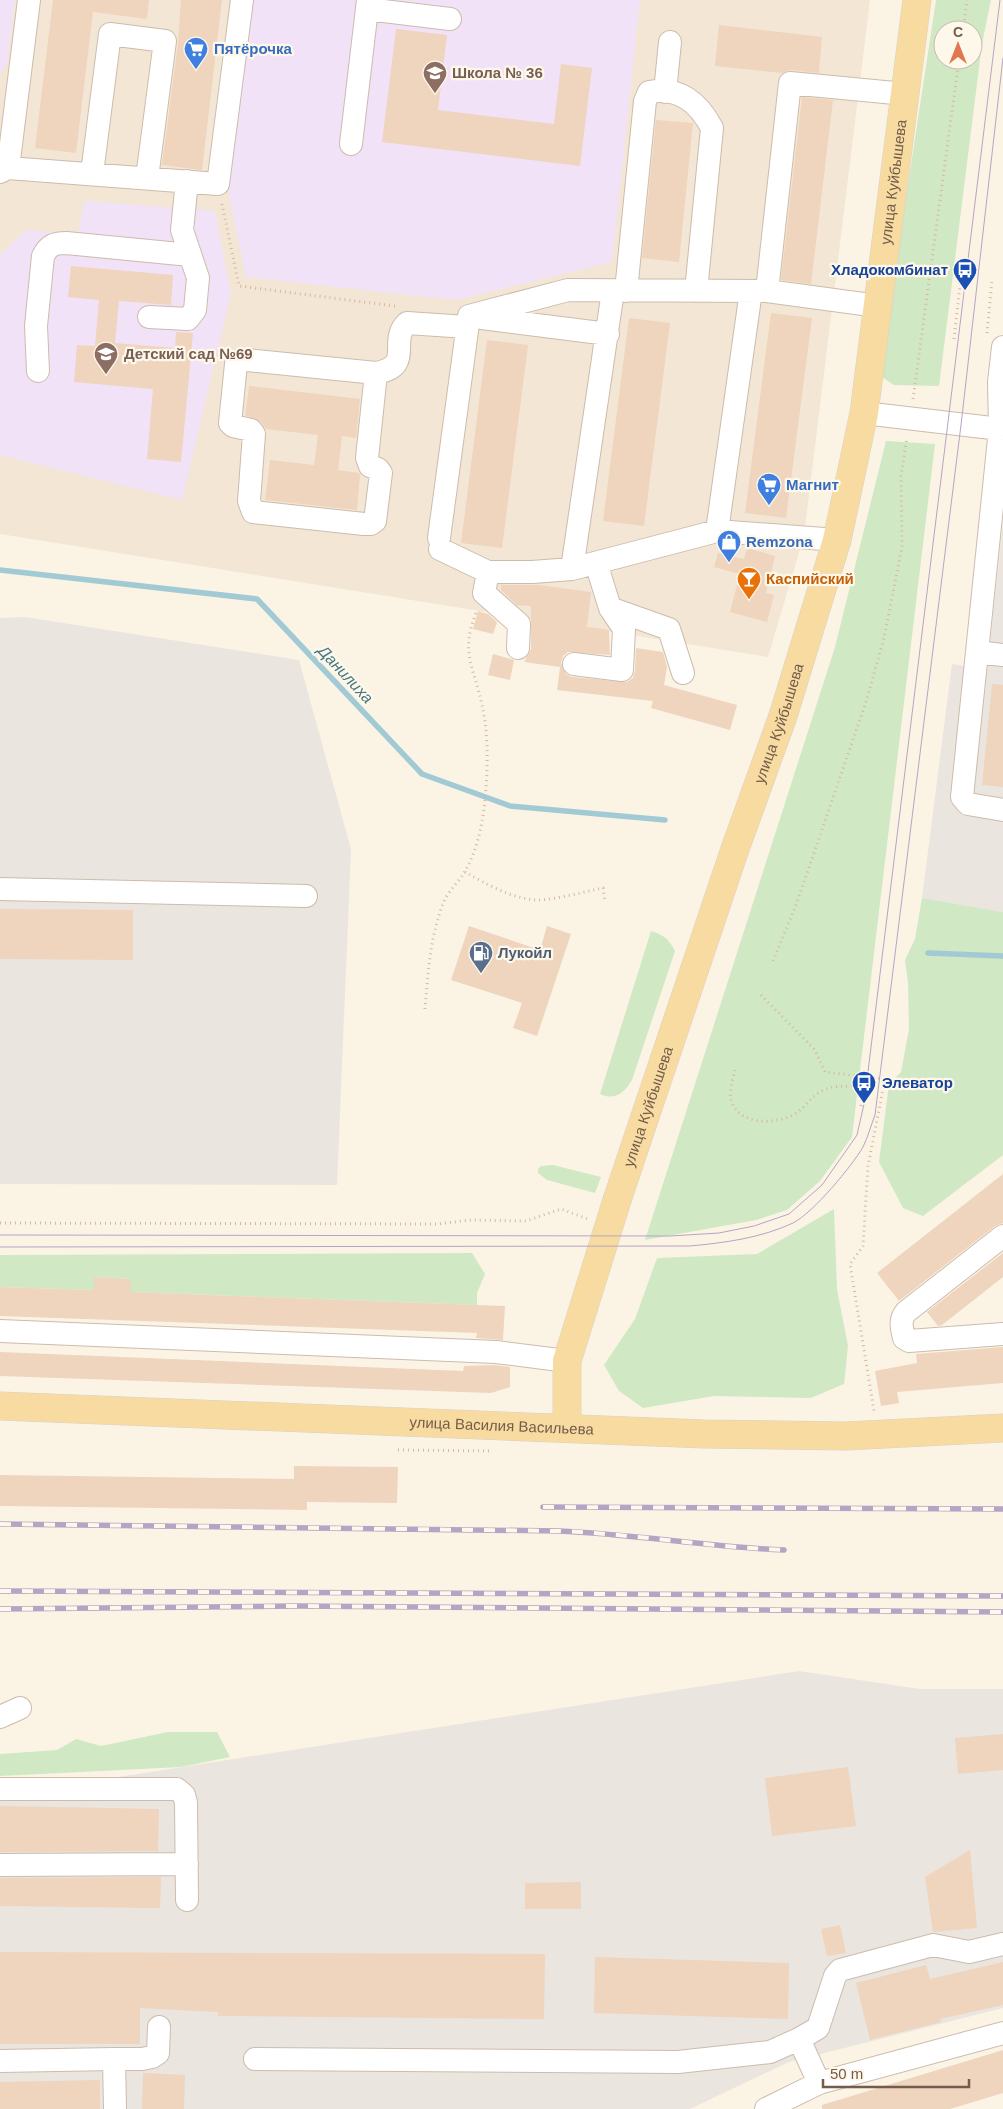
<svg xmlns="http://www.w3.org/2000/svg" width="1003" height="2109" font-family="Arial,sans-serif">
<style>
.residential{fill:#f3e6d4}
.industrial{fill:#ebe5df}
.education{fill:#f1e2f8}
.green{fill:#d1e8c4;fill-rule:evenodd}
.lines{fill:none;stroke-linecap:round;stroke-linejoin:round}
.stream{stroke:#a1cad5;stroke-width:5.5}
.building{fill:#efd4be}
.minor-casing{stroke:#ccbcac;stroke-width:24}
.major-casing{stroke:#d8d1cd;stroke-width:29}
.path{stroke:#d4b8a1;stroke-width:3;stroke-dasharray:1 4;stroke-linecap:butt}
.minor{stroke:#fff;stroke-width:22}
.major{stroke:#f7dba0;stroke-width:28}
.tram{stroke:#b7a4c4;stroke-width:1}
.rail-casing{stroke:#b7a4c4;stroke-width:5.5}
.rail{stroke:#fef8eb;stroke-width:4;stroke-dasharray:11;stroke-linecap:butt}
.labels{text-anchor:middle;stroke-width:4.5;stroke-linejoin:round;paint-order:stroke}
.shop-label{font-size:15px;font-weight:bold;fill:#366cbe;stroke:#fef8eb;text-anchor:start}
.education-label{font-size:15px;font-weight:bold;fill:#785e54;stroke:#fef8eb;text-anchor:start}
.street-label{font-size:15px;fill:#735c4b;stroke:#fef8eb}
.transit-label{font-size:15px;font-weight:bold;fill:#164399;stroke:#fef8eb;text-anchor:end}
.food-label{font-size:15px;font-weight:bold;fill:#c56008;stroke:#fef8eb;text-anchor:start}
.service-label{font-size:15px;font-weight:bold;fill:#4e5e75;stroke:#fef8eb;text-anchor:start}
.water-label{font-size:16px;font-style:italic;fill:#467785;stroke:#fef8eb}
</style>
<rect width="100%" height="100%" fill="#fbf4e5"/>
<path class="residential" d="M0,0H870L804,536L768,657L0,534Z"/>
<path class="industrial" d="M1003,522V912L922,898L952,664L987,670Z
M25,617L299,660L351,849L337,1185L0,1184V618Z
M799,1671L920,1689H1003V2008L789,2062L690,2109H0V1791L67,1785Z"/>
<path class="education" d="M0,0H15L7,64L0,74Z
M253,0H640L612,262L456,300L246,277L228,189Z
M84,201L215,211L231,294L182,500L0,455V255L26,230L78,234Z"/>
<path class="green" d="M936,0H991L982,44L939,386L894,385L879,375ZM943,30H973V60H943Z
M886,441L935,444L852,1137L820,1181L787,1210L756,1220L645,1240L835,647Z
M922,898L1003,912V1155L923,1216L903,1208L879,1162L889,1084L901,1072L909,1029L908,983L905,960L915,939Z
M651,931C664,935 669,939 675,951L632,1080C624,1093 615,1101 600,1094Z
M553,1165L601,1177L595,1193L547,1180L538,1173V1169L541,1166Z
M834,1209L837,1289L848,1346L844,1384L811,1398L714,1396L643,1408L619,1391L604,1365L635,1319L657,1258L757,1254Z
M472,1253L485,1274L477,1293V1305L130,1292V1279L94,1277V1290L0,1287V1255Z
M168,1732H217L230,1757L181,1767L0,1776V1754L57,1750L76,1739L101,1746Z"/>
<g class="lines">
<path class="stream" d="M0,570L257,599L422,774L510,806L665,820
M928,953L1003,956"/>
</g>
<path class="building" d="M53,0H149L147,19L93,12L76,153L35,148Z
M181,0H222L202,170L162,165L178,43Z
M719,25L822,37L819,73L791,70L782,73L715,66Z
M396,29L447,35L438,110L554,124L561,64L592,68L580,166L382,142Z
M802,97L833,100L811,284L781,280Z
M656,120L693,123L679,262L642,258Z
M71,266L173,275L171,305L119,301L115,343L175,348L176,332L193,333L181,462L147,459L153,389L74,382L77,345L95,346L99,300L68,297Z
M771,313L812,318L786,518L745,513Z
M629,318L670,323L644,526L603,521Z
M487,340L528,345L502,548L461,543Z
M249,386L360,399L356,438L342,436L338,470L359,473L360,475L357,510L265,500L270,460L314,465L318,435L266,429L261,422L245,415Z
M747,548L775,556L766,593L774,595L767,622L730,612L740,574L714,567L718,553L744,559Z
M501,585H539L591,592L587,627L609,630L610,655L568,652L563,656L561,663L566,674L572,677L627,682L633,678L635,671L636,648L663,652L667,667L664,685L737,705L730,730L651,708L653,701L557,690L560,667L524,662L531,649V606L517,605L501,590Z
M478,611L488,614L497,622L493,634L473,629Z
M493,654L514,660L510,680L488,675Z
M992,684L1003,685V787L982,785Z
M0,909L133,910V960L0,959Z
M469,926L540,950L547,926L571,934L537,1036L513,1028L522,1003L451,980Z
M1003,1174V1223L995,1226L899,1301L877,1273Z
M1003,1253V1277L942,1325L938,1326L927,1312Z
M94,1277L131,1279L130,1292L505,1306L503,1340L476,1338L477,1333L0,1316V1287L94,1290Z
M1003,1347V1383L897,1392L899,1403L881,1406L875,1371L917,1363L916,1354Z
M0,1352L463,1371L464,1366L495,1365L510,1367V1387L491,1393L0,1376Z
M294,1466L398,1467L397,1503L307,1502V1510L0,1506V1475L294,1479Z
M1003,1734V1770L958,1774L955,1738Z
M848,1767L856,1826L772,1836L765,1778Z
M0,1806L159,1809L158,1851L0,1852Z
M970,1850L977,1928L933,1932L925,1877Z
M161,1877L160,1908L0,1906V1878Z
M581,1882V1909H525V1883Z
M840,1925L846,1953L827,1956L821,1929Z
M0,1952L545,1954L544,2019L218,2016V2012L140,2008V2044H0Z
M595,1957L789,1963L788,2019L594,2013Z
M1003,1962V2005L940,2019L941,2022L870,2040L856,1983L926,1965L930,1979Z
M1003,2050V2093L950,2109H822V2105Z
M143,2073L185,2075L184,2109H142Z
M100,2080V2109H0V2082Z"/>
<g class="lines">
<defs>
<path id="minor" d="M367,9L450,19
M665,92L670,42
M351,144L368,0
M8,168L218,184L242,0
M0,172L8,168L29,0
M92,173L110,34L165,41L147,178
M626,291L645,101L649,92C680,87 698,102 712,128L696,291
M878,306L767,291L790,83L905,94
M149,317L188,319L195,310L198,278L182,230L187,181
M482,318L608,334
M1003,347L999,382L1000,429L977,652L1003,655
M38,371L36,326L43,256C49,245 54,243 66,243L190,255
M376,373L247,360L239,361L236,364L230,423L233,426L251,430L254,434L249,501L253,512L364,524H371L375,521L381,473L378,469L370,466L367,458L376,373C415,366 388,341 407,323L467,327
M864,413L1000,429
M717,531L751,291
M439,538L469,316L568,290L767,291
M440,549L488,572H532L572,569L717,531L837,540
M596,563L610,608L669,629L683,673
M572,569L613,291
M488,572L484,593L519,624L518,648
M977,652L962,797L968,804L1003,810
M574,664L622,670L624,629L610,608
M0,889L306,896
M1003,1236L906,1312C899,1320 902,1329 904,1338L909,1341L1003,1334
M0,1331L496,1352L567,1361
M0,1717L20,1708
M0,1789H177L184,1795L186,1803L187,1900
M0,1865L187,1864
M114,2059H142L152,2057L158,2053L159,2027
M255,2059L678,2062L770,2052L799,2039
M0,2061L114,2059L115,2109
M819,2083L799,2039L818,2028L835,1976L840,1970L933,1945L969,1952L1003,1944
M766,2109L819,2083L1003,2033"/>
<g id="major">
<path id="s1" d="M0,1406L704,1434L846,1436L1003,1428"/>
<path id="s2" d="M567,1428V1361L617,1200L735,849L783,716L837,540L864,413L917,0"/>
</g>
</defs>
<use href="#minor" class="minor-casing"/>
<use href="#major" class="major-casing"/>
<path class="path" d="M963,30L967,0
M222,204L239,286L395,306
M987,333L992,281
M954,339L961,277
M913,399L959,60
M465,872C486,884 516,901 541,900C562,898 583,892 603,888L605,901
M773,961L796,905L866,702L884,638L902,547L901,476L907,437
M761,995L815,1050L825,1072L885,1079L868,1166L863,1246L850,1264L874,1411
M425,1009C428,973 430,937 443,904C447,892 458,883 464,873C479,848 484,817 486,788C488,760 488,732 482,705C474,667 460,653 476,613
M735,1070C733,1078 729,1092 731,1100C739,1127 779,1125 798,1112C807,1105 813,1094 824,1090C843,1082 847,1092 867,1078
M861,1106L865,1080
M0,1223L437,1224L471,1220L526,1221L561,1209L588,1219
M398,1450L492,1451"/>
<use href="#minor" class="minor"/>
<use href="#major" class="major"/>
<path class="tram" d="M0,1235L670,1236L719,1233L754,1226L789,1214L822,1185L857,1135L864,1104L1000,0
M0,1247L689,1246C724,1243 761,1238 793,1223C813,1213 852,1166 863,1147C868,1137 871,1125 875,1115L961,425L1003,58"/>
<defs>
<path id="rail" d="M543,1507L1003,1509
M0,1524L559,1531C634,1534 709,1547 784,1550
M0,1591L1003,1596
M0,1609L295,1606L1003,1612"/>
</defs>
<use href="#rail" class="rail-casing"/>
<use href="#rail" class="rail"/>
</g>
<defs>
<symbol id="supermarket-pin" viewBox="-11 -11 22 30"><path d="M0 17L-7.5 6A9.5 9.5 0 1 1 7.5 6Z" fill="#3f7fe0" stroke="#fef8eb"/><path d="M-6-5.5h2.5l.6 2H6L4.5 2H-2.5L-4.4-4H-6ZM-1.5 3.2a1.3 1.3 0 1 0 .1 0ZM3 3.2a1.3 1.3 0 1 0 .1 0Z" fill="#fff"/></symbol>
<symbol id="school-pin" viewBox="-11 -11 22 30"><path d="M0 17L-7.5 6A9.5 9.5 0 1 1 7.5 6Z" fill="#8d6e63" stroke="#fef8eb"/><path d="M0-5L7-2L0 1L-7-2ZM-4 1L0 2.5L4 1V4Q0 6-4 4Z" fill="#fff"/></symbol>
<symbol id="bus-pin" viewBox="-11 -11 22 30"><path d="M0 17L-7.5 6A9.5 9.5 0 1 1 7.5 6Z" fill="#1a4fb4" stroke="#fef8eb"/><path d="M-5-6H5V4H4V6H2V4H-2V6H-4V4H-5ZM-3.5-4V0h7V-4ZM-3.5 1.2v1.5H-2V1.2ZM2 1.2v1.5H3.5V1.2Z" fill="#fff"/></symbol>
<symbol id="shop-pin" viewBox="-11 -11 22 30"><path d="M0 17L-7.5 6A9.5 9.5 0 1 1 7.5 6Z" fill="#3f7fe0" stroke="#fef8eb"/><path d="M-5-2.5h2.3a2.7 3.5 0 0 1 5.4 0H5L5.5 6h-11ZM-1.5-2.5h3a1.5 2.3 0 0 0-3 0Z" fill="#fff"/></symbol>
<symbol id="bar-pin" viewBox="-11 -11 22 30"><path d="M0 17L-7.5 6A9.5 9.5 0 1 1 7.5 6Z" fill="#e8710a" stroke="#fef8eb"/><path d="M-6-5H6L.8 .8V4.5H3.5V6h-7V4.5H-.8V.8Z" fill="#fff"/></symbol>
<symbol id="fuel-pin" viewBox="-11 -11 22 30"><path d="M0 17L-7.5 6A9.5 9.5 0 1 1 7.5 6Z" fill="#5c6f8a" stroke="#fef8eb"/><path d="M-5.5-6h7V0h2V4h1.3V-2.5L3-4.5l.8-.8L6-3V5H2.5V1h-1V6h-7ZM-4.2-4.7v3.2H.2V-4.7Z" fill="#fff"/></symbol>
</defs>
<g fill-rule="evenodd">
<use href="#supermarket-pin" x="182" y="35" width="28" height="38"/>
<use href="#school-pin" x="421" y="59" width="28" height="38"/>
<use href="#bus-pin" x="951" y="256" width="28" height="38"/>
<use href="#school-pin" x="92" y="340" width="28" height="38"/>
<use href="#supermarket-pin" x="755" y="471" width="28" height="38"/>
<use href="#shop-pin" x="715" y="528" width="28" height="38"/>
<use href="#bar-pin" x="735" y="565" width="28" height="38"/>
<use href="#fuel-pin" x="467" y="939" width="28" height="38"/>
<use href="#bus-pin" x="850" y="1069" width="28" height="38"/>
</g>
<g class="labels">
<g class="shop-label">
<text x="214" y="54">Пятёрочка</text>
<text x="786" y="490">Магнит</text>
<text x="746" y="547">Remzona</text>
</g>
<g class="education-label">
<text x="452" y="78">Школа № 36</text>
<text x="124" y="359">Детский сад №69</text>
</g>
<g class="street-label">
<text dy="5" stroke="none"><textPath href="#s2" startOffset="1294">улица Куйбышева</textPath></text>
<text dy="5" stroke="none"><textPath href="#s2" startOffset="739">улица Куйбышева</textPath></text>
<text dy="5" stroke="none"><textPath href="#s2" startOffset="334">улица Куйбышева</textPath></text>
<text dy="5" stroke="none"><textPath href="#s1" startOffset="502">улица Василия Васильева</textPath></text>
</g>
<g class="transit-label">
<text x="948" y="275">Хладокомбинат</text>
<text x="882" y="1088" text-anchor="start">Элеватор</text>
</g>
<g class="food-label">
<text x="766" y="584">Каспийский</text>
</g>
<g class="service-label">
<text x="498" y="958">Лукойл</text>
</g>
<g class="water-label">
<text transform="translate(346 674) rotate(47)" y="6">Данилиха</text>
</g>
</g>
<g transform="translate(958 45)"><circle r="24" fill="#fef8eb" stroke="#c6baab"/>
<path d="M0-4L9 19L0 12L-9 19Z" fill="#e0774f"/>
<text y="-8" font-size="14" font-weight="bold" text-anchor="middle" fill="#735c4b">С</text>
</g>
<path d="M823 2079v8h146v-8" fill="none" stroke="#735c4b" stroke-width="2.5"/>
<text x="830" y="2079" font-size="15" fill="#735c4b" stroke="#fef8eb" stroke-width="4" paint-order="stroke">50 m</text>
</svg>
